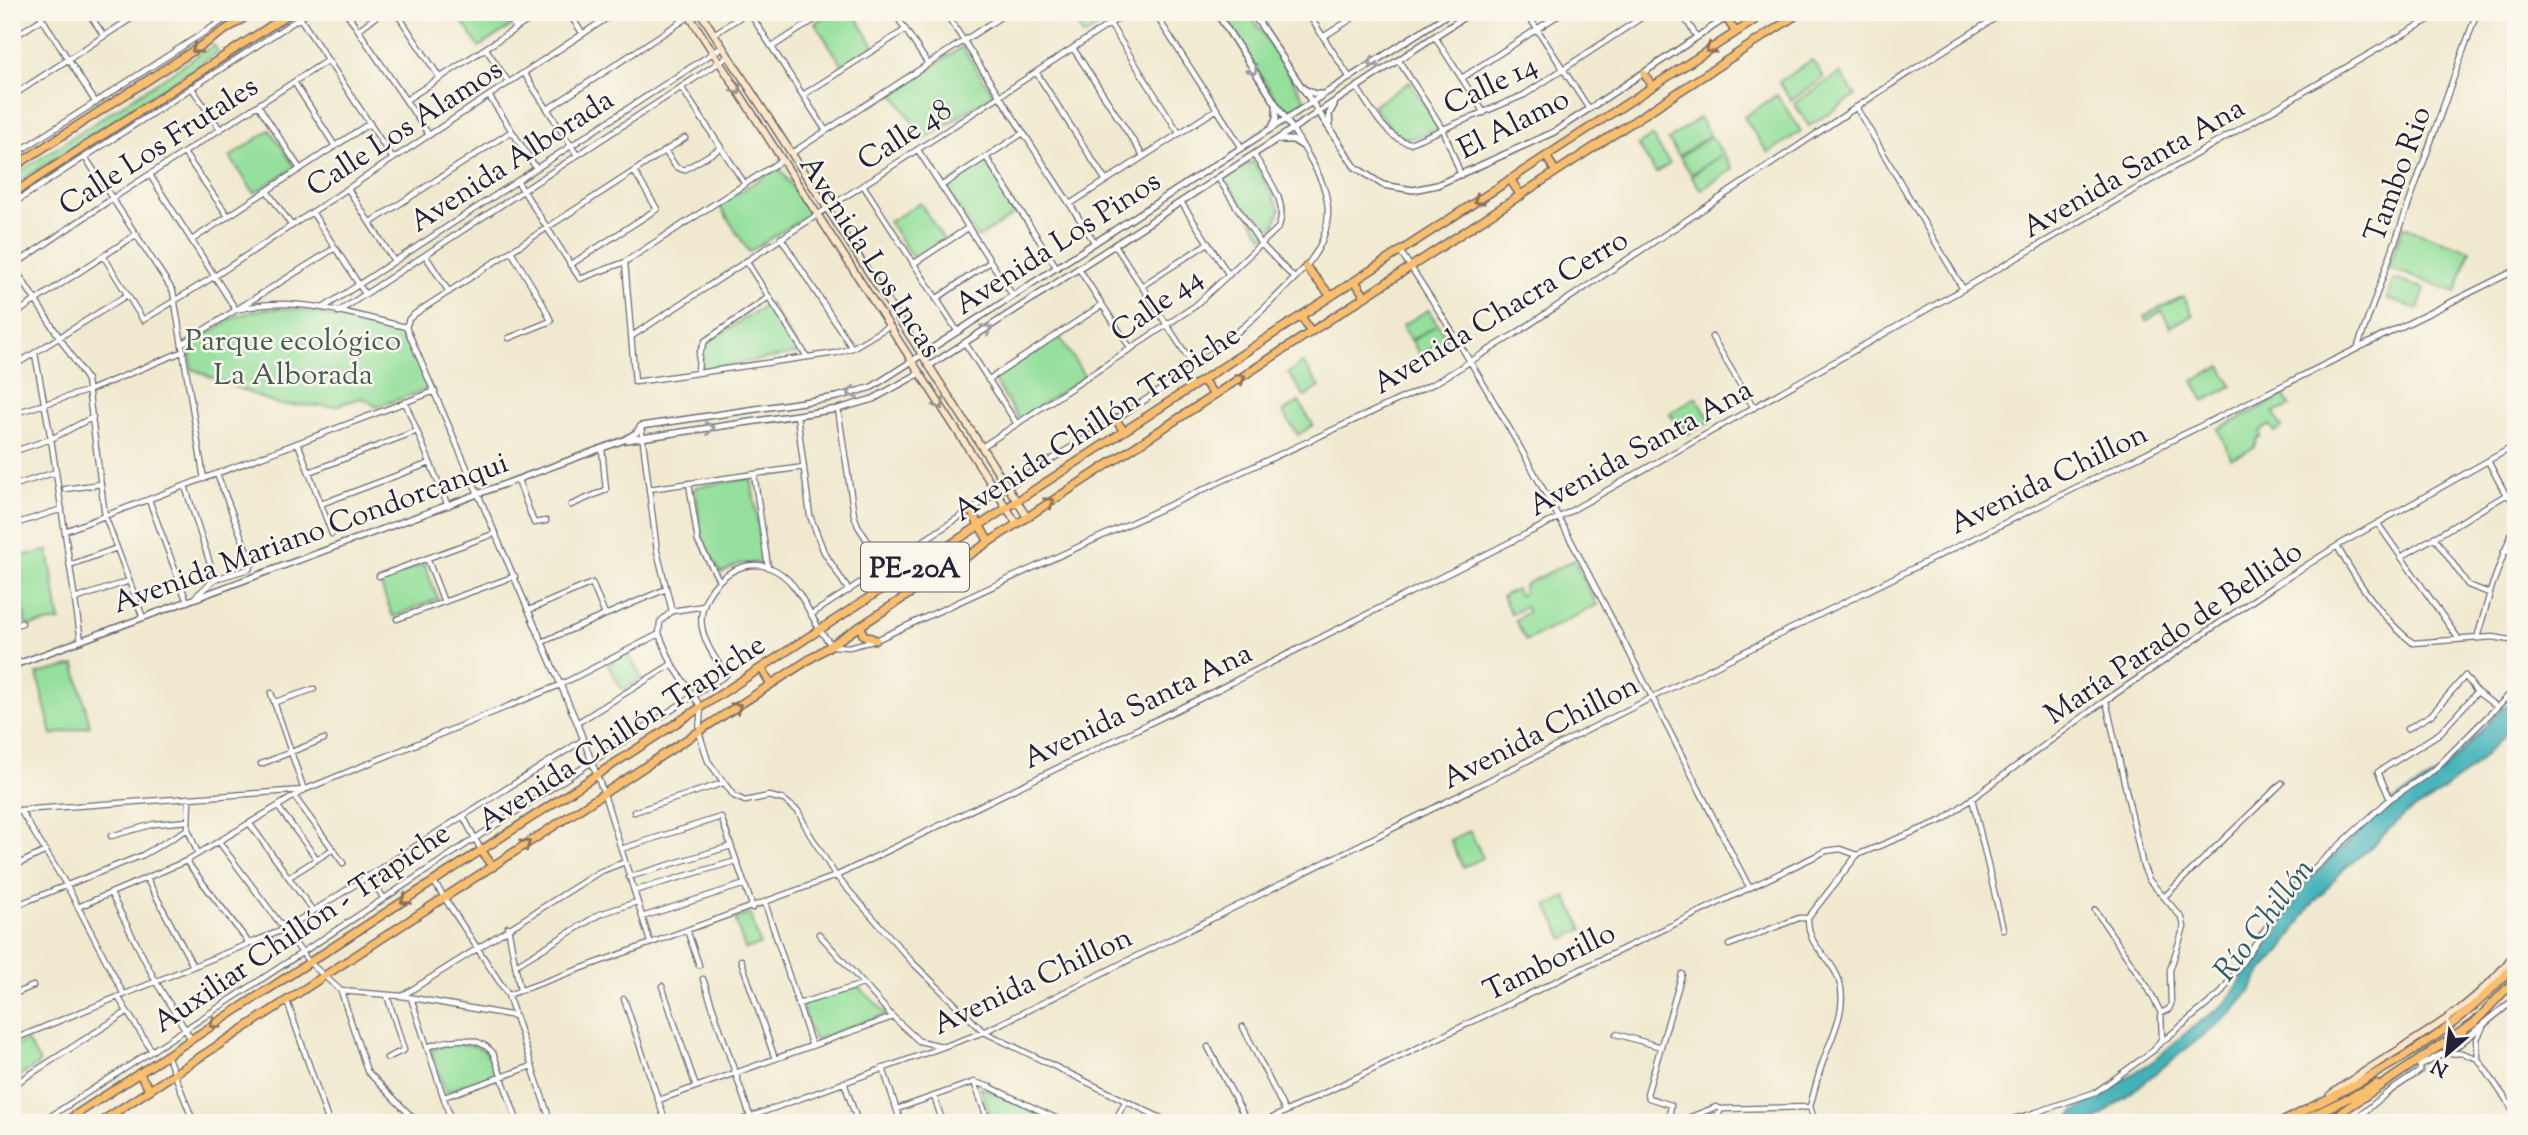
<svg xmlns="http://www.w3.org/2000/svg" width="2528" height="1135" font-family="'Sorts Mill Goudy',serif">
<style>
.green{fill:#95e09c;stroke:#5c816c;stroke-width:2}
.water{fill:#42b2b9;stroke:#326a7a;stroke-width:2}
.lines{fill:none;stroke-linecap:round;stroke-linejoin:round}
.minor-casing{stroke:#6a686f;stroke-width:7}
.tertiary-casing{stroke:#6a686f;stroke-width:8}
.secondary-casing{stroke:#6a686f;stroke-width:9}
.primary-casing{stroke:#6a686f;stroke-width:10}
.trunk-casing{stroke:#6a686f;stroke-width:10}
.minor{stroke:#fff;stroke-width:4.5}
.tertiary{stroke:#fff;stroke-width:5}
.secondary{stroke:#fde5c5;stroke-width:6}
.primary{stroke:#fabe6d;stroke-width:7}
.trunk{stroke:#fabe6d;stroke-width:7}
.oneway{stroke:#8e7054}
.oneway2{stroke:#9c9ca7}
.oneway3{stroke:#9a8d87}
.labels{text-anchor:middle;stroke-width:5;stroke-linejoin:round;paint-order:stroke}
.shield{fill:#fbf7ec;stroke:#636270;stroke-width:2}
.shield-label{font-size:28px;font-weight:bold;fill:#22223b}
.street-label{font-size:30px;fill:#22223b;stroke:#fbf7ec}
.park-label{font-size:30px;fill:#445b58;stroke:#fbf7ec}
.water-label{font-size:32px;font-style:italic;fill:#2f5c6d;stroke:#fbf7ec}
</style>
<rect width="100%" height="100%" fill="#fbf7ec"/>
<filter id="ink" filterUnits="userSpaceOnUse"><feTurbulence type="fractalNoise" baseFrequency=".0143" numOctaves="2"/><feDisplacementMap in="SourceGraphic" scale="14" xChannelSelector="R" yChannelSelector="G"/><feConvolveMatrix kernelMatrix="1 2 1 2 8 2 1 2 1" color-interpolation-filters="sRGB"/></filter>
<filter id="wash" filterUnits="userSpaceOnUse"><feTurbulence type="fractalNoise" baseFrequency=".00686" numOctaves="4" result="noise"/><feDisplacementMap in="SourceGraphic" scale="28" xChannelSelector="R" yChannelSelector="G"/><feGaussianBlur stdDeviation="1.57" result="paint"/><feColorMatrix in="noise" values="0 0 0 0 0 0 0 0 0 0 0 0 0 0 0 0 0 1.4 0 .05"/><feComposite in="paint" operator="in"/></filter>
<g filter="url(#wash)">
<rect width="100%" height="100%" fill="#f1e9cf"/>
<path class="green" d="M456,12H502L511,26L479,47Z
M832,12H853L874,46L842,65L815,23Z
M1068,12H1121L1084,36Z
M1219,12H1249L1307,103L1287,116Z
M214,45L218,52L12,186V177Z
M962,47L993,94L924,140L893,93Z
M1812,60L1824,78L1791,100L1779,82Z
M1840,73L1856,96L1809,126L1794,103Z
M1410,82L1439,128C1399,146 1399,139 1373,106Z
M1777,95L1801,131L1768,153L1744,117Z
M1699,118L1710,135L1679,156L1668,140Z
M270,130L295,167L254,193L230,157Z
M1652,136L1670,164L1656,173L1638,145Z
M1711,136L1733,169L1701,190L1691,176L1721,155L1691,174L1680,157Z
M985,161L1018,212L978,238L945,186Z
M1253,161L1280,209L1275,225L1263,237L1226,179Z
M779,167L810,214L749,252L719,205Z
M920,203L944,240L914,260L889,222Z
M2403,227L2470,250L2456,292L2388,268Z
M2394,279L2425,289L2418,309L2387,299Z
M2183,296L2193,315L2170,327L2162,311L2146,321L2144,316Z
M769,303L801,353L703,369L702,353L708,342Z
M264,309H299L401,334L409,341L429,389L376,407L369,401L361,398L335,406L279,405L192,369L189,345L237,316Z
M1428,310L1447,338L1420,355L1412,341L1435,326L1411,340L1402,326Z
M1059,336L1085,377L1019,419L993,379Z
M1303,363L1320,387L1305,397L1288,373Z
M2221,366L2232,386L2204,401L2193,381Z
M2284,396L2290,406L2274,413L2282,428L2275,432L2270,425L2260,432L2261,436L2257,439L2253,449L2231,458L2218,429Z
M1696,397L1711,421L1688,434L1683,425L1678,427L1670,413Z
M1299,402L1313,425L1298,435L1283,412Z
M751,478L764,563L739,564L721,573L702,541L695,487Z
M48,551L60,621L26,626L14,557Z
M1574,560L1597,605L1526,641L1515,620L1528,612L1525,607L1511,614L1502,596L1516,589L1519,595L1524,593V585Z
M424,564L438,599L393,617L379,581Z
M628,654L642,678L623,690L608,665Z
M75,665L90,726L52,735L37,674Z
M1470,831L1483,858L1463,867L1450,840Z
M1566,897L1583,929L1564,939L1547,906Z
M750,914L760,945L745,949L735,919Z
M858,986L887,1014L814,1040L801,1005Z
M27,1041L40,1063L12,1081V1046Z
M454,1043C483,1047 487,1046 497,1074L445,1092L431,1050Z
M980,1087L1046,1117L1043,1123H993Z"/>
<path class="water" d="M2516,700V723L2471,769L2431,800L2405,814L2369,849L2344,869L2309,908L2284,947L2264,969L2250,991L2233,1012L2092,1123H2065L2075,1112L2112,1086L2152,1062L2193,1027L2225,1004L2260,953L2279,931L2298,895L2311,877L2381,812L2401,796L2442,772L2501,709Z"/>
</g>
<g filter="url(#ink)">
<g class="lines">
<defs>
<path id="minor" d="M38,12L96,103
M88,12L104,36
M346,12L429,135
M396,12L440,78
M505,12L516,28
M568,12L583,34
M749,12L826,131
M894,12L928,64
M945,12L1095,243
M1154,12L1242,148
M1307,12L1350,78
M1526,12L1589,109
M1681,12L1697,37
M300,18L393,159
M1258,22L1273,12
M1110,24L1179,133
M358,30L382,12
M714,34L748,12
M1323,37L1362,12
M1435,37L1484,113
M12,38L42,19
M772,47L826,12
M1073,48L1143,156
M486,49L509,83
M1399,61L1443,129L1461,175
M1036,72L1106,181
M524,73L577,155
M1462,78L1563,12
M294,82L335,146
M191,87L220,129
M681,87L745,184
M1357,88C1370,106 1386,140 1410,143L1524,95L1650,12
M803,95L905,30
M12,96L141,12
M489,96L536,168
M406,100L541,12
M258,105L300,169
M1856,107L1963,289
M548,109L690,16
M918,150L1013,296
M665,151L676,167L684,170L721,148
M184,153L228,216
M792,153L1008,12
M12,156L236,12
M85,157L173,291L204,479
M986,157L1057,268
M150,175L236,310C294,294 350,314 406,327
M1218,178L1261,244L1294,278
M517,181L580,279L625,262L782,160
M863,185L958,332
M941,186L1023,133
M348,189L394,261
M267,191L292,226
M1181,202L1229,275
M12,204L309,12
M1070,204L1217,109
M312,212L365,294
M370,223L512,131
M781,238L852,348
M192,240L370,123
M1115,245L1193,365
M1400,251C1535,452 1638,673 1749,887
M425,255L449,292
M104,257L143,320L215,276L616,12
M746,261L807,357
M625,262L635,382L836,353L852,348L889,326
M12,264L87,380L105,516L143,618
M913,264L968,228
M570,265L657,209L634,171
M13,266L113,198L328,60
M1079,269L1131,349
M1142,286L1208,243
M936,299L990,262
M323,308L722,47
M338,312L729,56
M12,316L137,234
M406,327L577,723L604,794L650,942
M406,327L409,319L416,313L685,138
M632,336L1128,12
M1712,337L1754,408
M509,338L551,321L543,304L511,251
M183,343L335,248
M965,343L1017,424
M2357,349L2477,12
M35,354L51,439L81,641
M12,367L127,295
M698,373L699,354L705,341L769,297
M988,380L1102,305
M405,402L448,506
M838,409L854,515L858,526L885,568
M12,414L90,390L184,351
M797,415L810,516L824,552L849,591
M641,426L657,551L672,611L660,622L659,634L672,664L701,707L699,732L708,761L734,796L745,801L769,796L784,800L798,811L809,833L836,876L913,963L984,1032L1171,1123
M298,443L332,534
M982,447L1195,306L1278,228C1290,203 1267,177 1254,155
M12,452L51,439L93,417
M2488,461L2506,495L2516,501
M309,472L417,431
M754,474L768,567
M518,480L534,523L546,521
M689,483L698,542L719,580
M12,486L56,472
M185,486L215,579L195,597
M65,489L101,484
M649,489L804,467
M149,500L187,602
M321,504L430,463
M571,505L606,490L602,449
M2378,524L2458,638
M12,525L62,509
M65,531L435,391
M2434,537L2468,585L2489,593
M2337,546C2356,580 2382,619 2413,643L2493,637L2516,641
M2504,551L2516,553
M2401,557L2506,495
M427,558L444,602
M70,565L117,548
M379,576L496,533
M215,579L249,569L252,564L217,474
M75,599L129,581
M529,610L592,583L605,615
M672,611L704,606
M812,614C873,575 932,534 994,495C1091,434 1201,373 1282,291C1300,273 1318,257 1325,232C1337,194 1311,161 1293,130
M397,619L515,576
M12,626L22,623
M2477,638L2492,586L2516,521
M542,642L666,589
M2465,676L2477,692L2496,706
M271,693L304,790
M2106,701L2143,866L2149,880L2182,918L2184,927L2170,970L2171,1004L2169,1009L2161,1013
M275,702L314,689
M577,723L672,664
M2407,729L2431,715L2465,676
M261,764L324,739
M189,798L188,829L198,854
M1972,798L2003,929
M2390,799L2378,772L2440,733L2477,692
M297,800L343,863
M278,807L317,859
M20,810L67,886L124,995
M634,812L723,783
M12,815L20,810L304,790L560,685L659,634
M463,816L481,850
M250,824L313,911
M111,836L154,824L188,821
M219,842L309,962L341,991L367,1071L411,1116
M621,849L721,817L753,908
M186,861L249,943
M12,867L46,851
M369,876L383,897
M289,877L333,849
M629,877L731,846
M147,879L193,966
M434,882L508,995L551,1123
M634,891L736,861
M111,894L156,982L191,1039
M2164,897L2282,783
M765,903L812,1046
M12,907L143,855L188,829
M78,907L186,861L303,791
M642,917L745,884
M508,927L520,990
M687,930L699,965
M819,934L893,1017L919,1041L942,1046
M1729,945L1799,918H1808
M741,960L775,1059
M516,965L600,914L637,902
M703,979L750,1116
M662,986L696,1087
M341,991L402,996L515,1016
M12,995L33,986
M387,995L404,1050L387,1058
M508,995L836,876L1199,699L1560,517L1963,289L2442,12
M402,996L599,872L625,862
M118,997L152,1051
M411,998L452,1123
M624,999L666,1123
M287,1001L329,1123
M798,1004L863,984
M1243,1027L1285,1111
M1616,1034L1661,1047
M12,1040L285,929L583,740
M2158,1045L2220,994L2297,884L2390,799L2434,770L2516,688
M427,1047C449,1039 477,1033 493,1053L518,1123
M1208,1047L1248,1123
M2445,1054L2462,1053L2478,1059L2516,1114
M167,1055L194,1123
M2478,1058L2477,1039L2483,1027
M883,1068L901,1123
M844,1082L858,1123
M974,1082L989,1123
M12,1086L127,1012
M934,1096L943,1123
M444,1097L532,1066
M659,1100L893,1017
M897,1109L974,1082L990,1087L1066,1123
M53,1115L57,1123
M40,1123C271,976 496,822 726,675C716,659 705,645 702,627C696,593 734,556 768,567C803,579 809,624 833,646L849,647L876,640L1435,383L1515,334L1908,73L2005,12
M733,1123L984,1032L1466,792L1651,698L2516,270
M1114,1123L1125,1102
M1262,1123L1826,851L1840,849L1857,855
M1670,1123L1669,1118L1671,1105L1649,1098L1647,1094L1682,974
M1675,1123L1716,1107L1721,1109
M1696,1123L1719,1114L1721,1109L1810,1107
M1819,1123L1813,1116L1810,1107C1814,1091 1818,1075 1824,1059C1833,1034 1848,1007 1839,980C1829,952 1808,950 1808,918L1857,855L1943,820L2099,705L2274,586L2337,546L2516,445
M1995,1123L2025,1116L2096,1092L2154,1050L2162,1038L2161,1013L2148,988L2095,910
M2351,1123L2387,1093L2420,1071V1066"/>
<path id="tertiary" d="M1216,12L1293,130
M1252,12L1355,167L1383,185L1413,190L1437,185L1554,132L1735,12
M1304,89L1315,94H1324
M1272,127L1276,119V107
M1330,129L1329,114L1334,105
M1280,140H1293L1301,145
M929,366L1472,12
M627,440L838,409L873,399L920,373
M12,666L624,440L636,433L641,426L837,397L872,387L1451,12
M2420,1066L2457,1046L2516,998"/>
<path id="secondary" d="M687,12L1017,524
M700,12L1027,517
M2330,1095C2395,1046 2466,1021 2516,952"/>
<path id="primary" d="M1726,18L1736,32
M1644,74L1653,86
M1546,156L1556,172
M12,168L253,12
M1510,179L1521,196
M12,194L292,12
M1306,267L1331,296
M1355,281L1365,297
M1301,316L1311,332
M1203,380L1214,395
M1115,419L1124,431
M971,511L989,542
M940,551L951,567
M861,626L863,635L876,640
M761,668L771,684
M481,850L493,867
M139,1073L150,1090
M63,1123L1767,12
M99,1123L1801,12"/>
<path id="trunk" d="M2280,1123C2364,1080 2456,1038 2516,962
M2297,1123L2377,1084
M2325,1123L2474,1023L2516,979"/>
</defs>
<use href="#minor" class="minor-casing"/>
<use href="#tertiary" class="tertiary-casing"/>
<use href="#secondary" class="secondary-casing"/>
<use href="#primary" class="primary-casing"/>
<use href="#trunk" class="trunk-casing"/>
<use href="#minor" class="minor"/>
<use href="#tertiary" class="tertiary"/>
<use href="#secondary" class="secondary"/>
<use href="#primary" class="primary"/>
<use href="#trunk" class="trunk"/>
</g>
<defs><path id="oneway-chevron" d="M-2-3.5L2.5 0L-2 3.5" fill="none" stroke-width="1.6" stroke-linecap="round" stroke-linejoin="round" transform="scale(1.75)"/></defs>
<g class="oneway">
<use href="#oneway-chevron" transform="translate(196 49) rotate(147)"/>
<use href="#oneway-chevron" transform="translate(1710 49) rotate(147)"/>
<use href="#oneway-chevron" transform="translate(1478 200) rotate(147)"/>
<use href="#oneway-chevron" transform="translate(1241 378) rotate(-33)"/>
<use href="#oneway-chevron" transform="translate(1050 502) rotate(-33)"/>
<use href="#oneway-chevron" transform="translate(737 707) rotate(-33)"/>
<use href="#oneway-chevron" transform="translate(526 844) rotate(-34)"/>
<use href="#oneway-chevron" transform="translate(405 900) rotate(147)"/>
<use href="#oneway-chevron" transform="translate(214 1024) rotate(147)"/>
</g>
<g class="oneway2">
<use href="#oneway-chevron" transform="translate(1373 63) rotate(147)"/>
<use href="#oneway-chevron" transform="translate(1253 70) rotate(57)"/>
<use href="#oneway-chevron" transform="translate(987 329) rotate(-33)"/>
<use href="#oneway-chevron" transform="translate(852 393) rotate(164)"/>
<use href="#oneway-chevron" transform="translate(710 428) rotate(-8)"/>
</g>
<g class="oneway3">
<use href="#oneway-chevron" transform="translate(737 90) rotate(57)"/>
<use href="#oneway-chevron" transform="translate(940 405) rotate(57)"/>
</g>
</g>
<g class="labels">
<rect class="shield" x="861" y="542.5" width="108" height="49" rx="5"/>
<g class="shield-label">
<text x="915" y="577">PE-20A</text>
</g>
<g class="street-label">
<text transform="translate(1490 84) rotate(-26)" y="10">Calle 14</text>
<text transform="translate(1513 123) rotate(-27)" y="10">El Alamo</text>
<text transform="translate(404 127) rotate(-33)" y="10">Calle Los Alamos</text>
<text transform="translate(904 134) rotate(-33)" y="10">Calle 48</text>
<text transform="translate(158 145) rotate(-33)" y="10">Calle Los Frutales</text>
<text transform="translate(511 160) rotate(-33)" y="10">Avenida Alborada</text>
<text transform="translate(2133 167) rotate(-30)" y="10">Avenida Santa Ana</text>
<text transform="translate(2397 174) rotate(-70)" y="10">Tambo Rio</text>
<text transform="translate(1057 242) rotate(-33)" y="10">Avenida Los Pinos</text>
<text transform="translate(871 256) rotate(57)" y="10">Avenida Los Incas</text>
<text transform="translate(1156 304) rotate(-36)" y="10">Calle 44</text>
<text transform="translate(1500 311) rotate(-31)" y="10">Avenida Chacra Cerro</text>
<text transform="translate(1096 422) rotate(-33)" y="10">Avenida Chillón Trapiche</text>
<text transform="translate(1640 447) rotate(-29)" y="10">Avenida Santa Ana</text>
<text transform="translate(2048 478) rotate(-26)" y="10">Avenida Chillon</text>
<text transform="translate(310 532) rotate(-20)" y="10">Avenida Mariano Condorcanqui</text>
<text transform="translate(2173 632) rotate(-34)" y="10">María Parado de Bellido</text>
<text transform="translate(1137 705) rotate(-26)" y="10">Avenida Santa Ana</text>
<text transform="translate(1540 731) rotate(-27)" y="10">Avenida Chillon</text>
<text transform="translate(621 732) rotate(-33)" y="10">Avenida Chillón Trapiche</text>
<text transform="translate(301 927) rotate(-34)" y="10">Auxiliar Chillón - Trapiche</text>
<text transform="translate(1549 961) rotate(-26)" y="10">Tamborillo</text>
<text transform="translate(1032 980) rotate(-25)" y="10">Avenida Chillon</text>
</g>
<g class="park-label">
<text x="293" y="350">Parque ecológico<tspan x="293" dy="34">La Alborada</tspan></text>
</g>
<g class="water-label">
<text transform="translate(2263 919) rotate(-53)" y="11">Río Chillón</text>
</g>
</g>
<rect width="2528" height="1135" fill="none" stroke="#fbf7ec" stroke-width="42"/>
<g transform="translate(2447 1054) rotate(208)" stroke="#fbf7ec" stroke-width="5" paint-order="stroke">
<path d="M0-5L12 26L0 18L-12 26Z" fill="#22223b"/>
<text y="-10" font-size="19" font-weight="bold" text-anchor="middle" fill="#22223b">N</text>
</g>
</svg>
